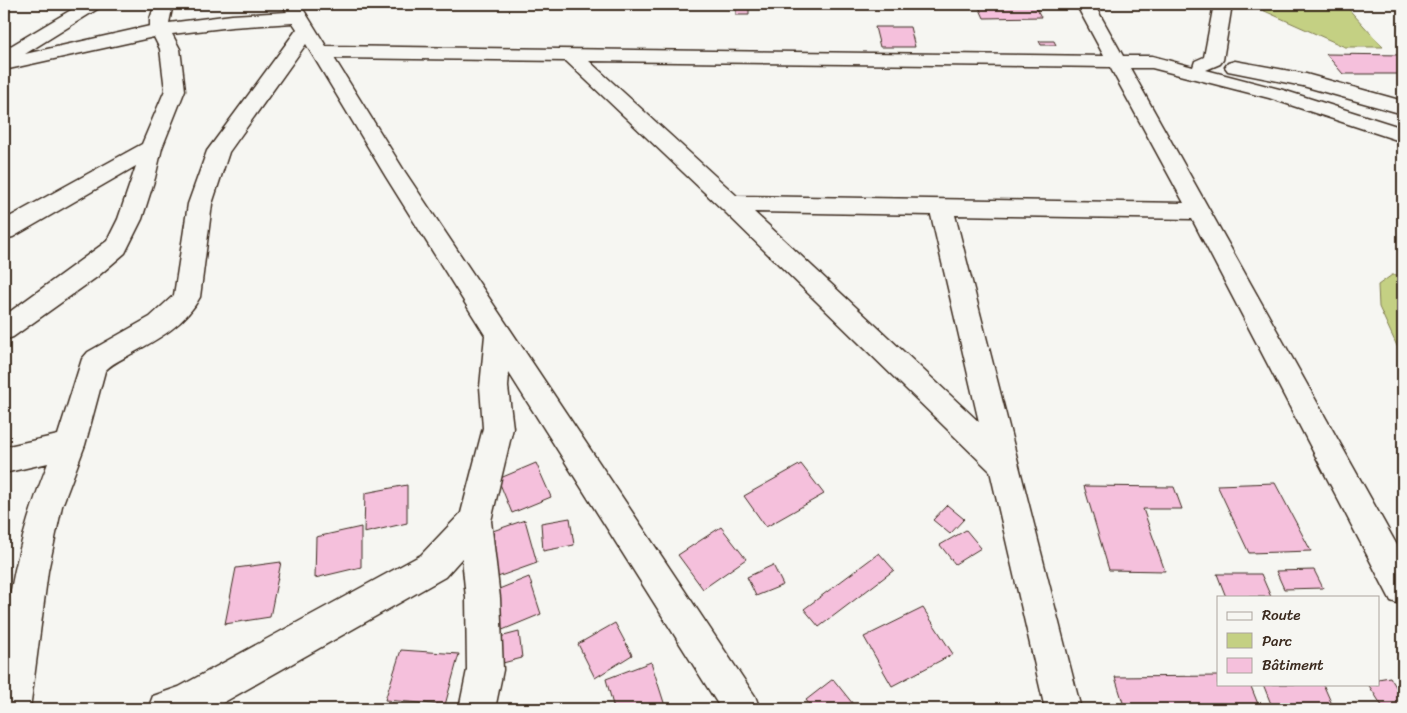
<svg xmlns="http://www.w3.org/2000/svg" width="1407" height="713" font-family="Sriracha,sans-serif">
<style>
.green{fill:#c4d083;stroke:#807d50}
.building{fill:#f5c0dc;stroke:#3b2a1e}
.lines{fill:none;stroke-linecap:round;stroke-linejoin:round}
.minor-casing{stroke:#3b2a1e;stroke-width:3}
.minor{fill:#f6f6f2;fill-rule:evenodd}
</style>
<rect width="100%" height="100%" fill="#f6f6f2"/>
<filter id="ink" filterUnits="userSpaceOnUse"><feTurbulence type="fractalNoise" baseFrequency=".02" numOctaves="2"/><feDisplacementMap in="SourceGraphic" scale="10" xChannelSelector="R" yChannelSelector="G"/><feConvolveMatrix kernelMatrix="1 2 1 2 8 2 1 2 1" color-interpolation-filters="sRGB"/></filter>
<g filter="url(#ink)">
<path class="green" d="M1249,4H1344L1383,47H1345Z
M1392,275H1403V359L1379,307L1378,285Z"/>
<path class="building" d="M1034,4L1041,17L984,18L978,5Z
M736,8H749V15H736Z
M875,27H910L915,47H880Z
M1039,41H1054L1056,45H1041Z
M1326,54L1403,55V74H1343Z
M536,463L551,497L512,513L498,479Z
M801,464L824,494L766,527L744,496Z
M1275,483L1311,551L1249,553L1217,485Z
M407,485V523L364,533L365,493Z
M1084,486L1174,487L1182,509H1143L1165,571L1109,570Z
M947,505L964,519L950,534L933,520Z
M570,518L574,545L543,551L541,523Z
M525,520L537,563L492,579L481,535Z
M361,527V567L315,578L316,537Z
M721,527L746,559L703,589L678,555Z
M966,530L981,548L955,564L940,545Z
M879,553L894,570L819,627L804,609Z
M281,562L270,617L225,624L236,568Z
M773,565L783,585L756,596L747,577Z
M1314,570L1323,588L1284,589L1276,571Z
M1217,574H1261L1271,597H1226Z
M529,577L541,614L500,631L489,593Z
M923,608L953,654L892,686L864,637Z
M615,623L632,655L595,678L578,644Z
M519,632L522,658L499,664L496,638Z
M401,650L459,654L445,705L385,700Z
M651,662L666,709H614L606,679Z
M1218,676V684H1250L1260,709H1125L1115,677Z
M1390,677L1403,698V709H1384L1368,684H1378V679Z
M833,679L857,709H813L806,700Z
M1263,684H1323L1334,709H1273Z
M392,703L416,708L390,709Z"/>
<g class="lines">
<defs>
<path id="minor" d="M81,4H102L99,8L25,54L150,26V19L155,4H173L169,23L232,15L287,12L282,4H300L326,46L1104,56L1076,4H1094L1123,56H1152L1193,67L1195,61L1204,57L1214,4H1232L1223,60L1220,64L1206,70L1283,90L1403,128V142L1269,98L1152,68H1130L1403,556V605L1391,601L1192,219L955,215L1081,709H1045L990,471L723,210L566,61L334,58L405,172L755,696L760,709H721L509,373L508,387L513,428L491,521L500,598L503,670L495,709H459L467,670L466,598L462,558L445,577L212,709H148L153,696L179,687L421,555L461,513L483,428L480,387L485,335L386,177L306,44L229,152L212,204L200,297C185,325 158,339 131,354C122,359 111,364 105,371L85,445L62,506L48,571L30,709H4C4,687 2,663 4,640C10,579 25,520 48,463L4,473V447L58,435L82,359L88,352L150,317L174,295L188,204L207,151L297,29L293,23L232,27L172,34L180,49L185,90L162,148L155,178L142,219L125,253L97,277L13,337L4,340V316L107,241L118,219L136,166L13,237L4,239V220L142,144L165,90L160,49L154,37L4,70V50ZM589,61L1110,67L1184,203L737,196ZM754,212L931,215L979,422Z
M1235,61L1306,74L1403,101V114L1303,86L1228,71L1225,67L1228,63Z"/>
</defs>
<use href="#minor" class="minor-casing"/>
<use href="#minor" class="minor"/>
</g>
</g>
<rect width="1407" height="713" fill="none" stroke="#f6f6f2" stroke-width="20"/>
<rect x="10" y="10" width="1387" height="693" fill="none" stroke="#3b2a1e" stroke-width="2" filter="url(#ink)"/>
<rect x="1217" y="596" width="162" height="90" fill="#f6f6f2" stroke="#aba49d"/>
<rect x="1227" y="612" width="25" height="8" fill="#f6f6f2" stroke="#aba49d"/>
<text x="1262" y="620" font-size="15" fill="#3b2a1e">Route</text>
<rect x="1227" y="633" width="25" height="15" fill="#c4d083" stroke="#aba49d"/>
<text x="1262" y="646" font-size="15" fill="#3b2a1e">Parc</text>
<rect x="1227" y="658" width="25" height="15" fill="#f5c0dc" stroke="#aba49d"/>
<text x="1262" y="670" font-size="15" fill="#3b2a1e">Bâtiment</text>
</svg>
